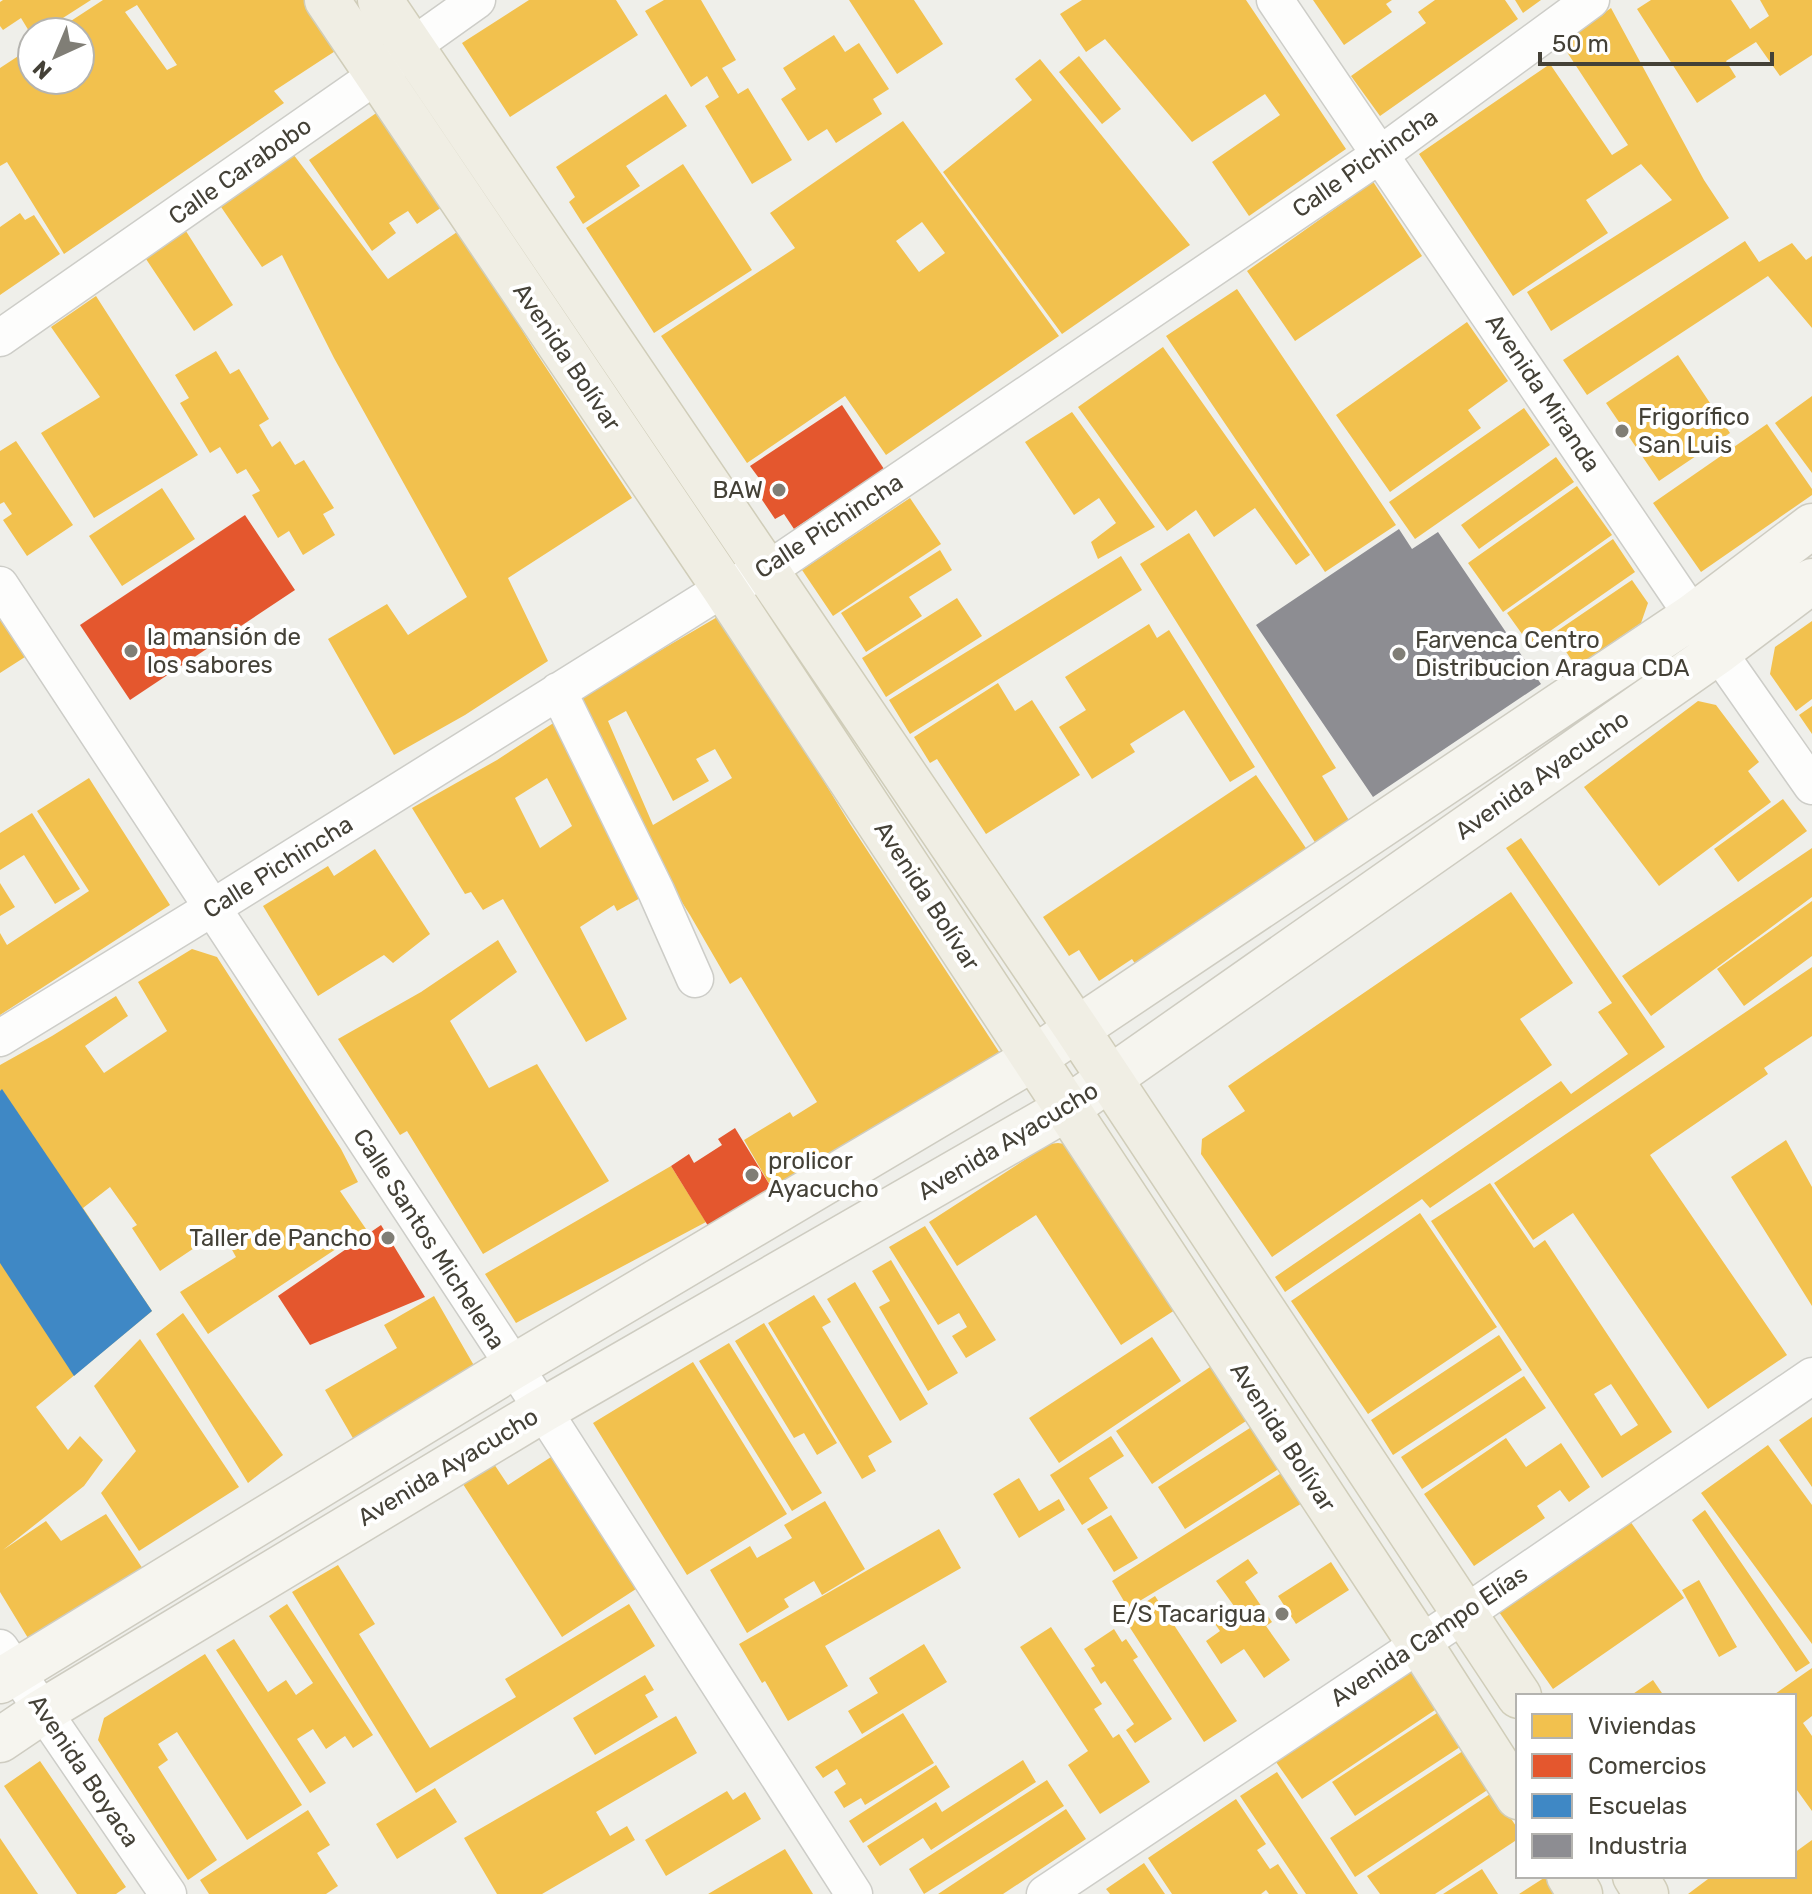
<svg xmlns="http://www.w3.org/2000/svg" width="1812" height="1894" font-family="Rubik,sans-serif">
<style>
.homes{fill:#f2c14e;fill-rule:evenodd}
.shops{fill:#e4572e}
.schools{fill:#3f88c5}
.industry{fill:#8d8d92}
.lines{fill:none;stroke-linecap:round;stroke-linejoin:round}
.street-casing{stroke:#cdcdc8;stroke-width:39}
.secondary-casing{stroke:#ceccc1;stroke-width:47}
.primary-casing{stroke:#d0cdb9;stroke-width:47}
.street{stroke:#fdfdfc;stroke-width:36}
.secondary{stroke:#f6f5ef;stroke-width:44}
.primary{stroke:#f0eee4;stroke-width:44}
.poi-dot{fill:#807e76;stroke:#fff;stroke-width:3}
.labels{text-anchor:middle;stroke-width:8;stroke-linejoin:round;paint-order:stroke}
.street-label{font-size:24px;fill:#444137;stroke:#fff}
.poi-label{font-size:24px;fill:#444137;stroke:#fff;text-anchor:start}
</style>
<rect width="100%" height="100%" fill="#efefea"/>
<path class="homes" d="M3,0H91L41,32H32V36L21,18L3,30L0,26V2Z
M103,0H317L346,44L274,91L284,103L64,254L7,162L0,166V68L32,47V80H80V32H54ZM137,5L177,65L167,70L125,12Z
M529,0H616L638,35L510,117L462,43Z
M664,0H701L736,60L722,68L738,94L748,88L792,160L752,184L705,106L719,97L707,76L691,87L645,11Z
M849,0H914L943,44L897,74Z
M1082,0H1246L1346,149L1249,216L1212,162L1280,115L1265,94L1192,142L1105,39L1086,52L1060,14Z
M1313,0H1392L1386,4L1392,12L1344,45Z
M1435,0H1505L1518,19L1380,116L1351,76L1426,23L1418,12Z
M1515,0H1541L1523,13Z
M1651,0H1731L1750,29L1769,16L1760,0H1812V55L1780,76L1756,42L1726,61L1736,77L1697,103L1637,9Z
M1611,8L1704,180L1729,218L1551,331L1527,292L1672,200L1641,164L1586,200L1608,233L1513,296L1419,154L1550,64L1612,155L1628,145L1561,43Z
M834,35L845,52L859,43L889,89L873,99L882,114L836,143L827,129L808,141L781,99L796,89L783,68Z
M1079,56L1121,109L1102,124L1059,72Z
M1040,59L1190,245L1062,334L943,172L1032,100L1015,79Z
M666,94L687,126L626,166L640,186L583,224L569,202L575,197L556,167Z
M382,109L448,203L417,224L408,211L389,223L396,233L372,251L309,160Z
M903,121L1059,336L886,455L845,396L747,463L661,336L795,248L770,213ZM922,222L945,253L919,272L896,241Z
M290,150L388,279L460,230L533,348L632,498L508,578L548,661L465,715L394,755L328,639L387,604L408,635L467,597L334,358L282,255L262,267L217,201Z
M683,164L752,270L654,333L586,228Z
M1372,180L1422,256L1295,341L1247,271L1353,196Z
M20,213L25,220L34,215L60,254L0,295V227Z
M184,228L233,305L194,331L144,256Z
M1745,241L1759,262L1792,243L1806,260L1812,256V328L1768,276L1587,395L1563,360Z
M1237,289L1396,525L1325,572L1166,336Z
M96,296L198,455L94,518L41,433L100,397L51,327Z
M1467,322L1508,381L1468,410L1481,428L1390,492L1336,415Z
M1163,347L1310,555L1296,565L1255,508L1214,537L1196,510L1167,531L1078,407Z
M216,351L230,374L239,369L269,419L259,425L272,447L280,441L295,465L304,460L334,508L323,514L335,535L303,555L289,531L278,538L252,495L260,491L246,469L237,474L220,447L210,453L180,403L189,398L175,375Z
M1678,355L1730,433L1659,481L1606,403Z
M1812,396V473L1775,423Z
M1524,408L1550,445L1415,539L1389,502Z
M1072,412L1155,527L1098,559L1091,542L1116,523L1099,498L1074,515L1025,442Z
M1767,424L1812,489V495L1701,572L1653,503Z
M16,441L73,525L27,556L3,520L12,514L4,502L0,504V451Z
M1556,457L1574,482L1479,549L1461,525Z
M1577,486L1612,535L1503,612L1468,563Z
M162,488L195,539L122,586L89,536Z
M910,498L941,544L833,616L802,570Z
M1189,533L1336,768L1322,776L1350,822L1316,844L1140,564Z
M1613,539L1635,572L1530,645L1507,613Z
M940,550L952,570L909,597L922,616L866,652L841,613Z
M1121,556L1142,590L910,734L889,700Z
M1632,580L1648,603L1641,623L1576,667L1554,633Z
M957,598L982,636L886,697L862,658Z
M719,616L798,739L850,824L1005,1061L774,1192L744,1140L790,1112L793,1117L817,1102L741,977L730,984L690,915L639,834L574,701ZM626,711L673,801L709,781L696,759L715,749L732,778L653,825L608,721Z
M0,619L25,657L0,673Z
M1812,621V699L1796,711L1770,674L1775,647Z
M1149,624L1157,638L1169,630L1255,767L1230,782L1184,710L1130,744L1135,752L1092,779L1059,727L1086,710L1065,677Z
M998,683L1015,711L1032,700L1080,775L986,834L937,759L930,763L914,737Z
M1698,701L1716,705L1759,762L1748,771L1771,802L1659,886L1584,787Z
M1812,706V734L1799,715Z
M555,722L642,897L617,911L614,905L580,927L627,1019L586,1042L503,899L483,910L471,892L465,894L412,808L497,760ZM547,778L572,826L540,848L515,798Z
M1256,775L1310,854L1138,968L1132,959L1099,981L1079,950L1069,956L1043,917Z
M89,778L170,905L0,1015V933L7,945L89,891L37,811Z
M1783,799L1807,831L1738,882L1714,849Z
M32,813L80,889L55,904L24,855L0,870V833Z
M1521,838L1665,1047L1430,1208L1422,1199L1285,1292L1275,1277L1561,1081L1571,1094L1628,1054L1598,1012L1612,1003L1506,848Z
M1812,848V897L1651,1016L1622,976Z
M375,849L430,934L393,963L384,955L318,996L263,906L328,866L334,876Z
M0,883L15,907L0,916Z
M1511,892L1573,983L1520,1019L1552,1065L1272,1257L1201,1154L1202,1139L1245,1111L1228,1086Z
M1812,901V956L1744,1006L1717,969Z
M498,940L517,972L450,1021L489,1088L537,1064L609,1181L483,1254L407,1131L400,1135L338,1039L421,992Z
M192,949L217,957L341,1149L358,1182L340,1191L366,1229L208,1334L180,1292L236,1257L221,1230L160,1271L132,1228L137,1225L110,1187L83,1208L152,1311L36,1407L68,1450L80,1436L103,1460L84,1486L3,1550L46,1521L61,1541L106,1514L145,1572L31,1643L0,1592V1065L52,1036L116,996L128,1016L85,1046L104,1073L167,1031L138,982Z
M1812,967V1036L1764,1068L1768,1074L1650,1155L1787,1355L1708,1409L1573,1213L1533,1240L1494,1183Z
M1786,1140L1812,1187V1306L1731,1177Z
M1058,1143L1065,1144L1175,1310L1121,1345L1036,1215L957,1266L929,1222L1049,1144Z
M671,1166L706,1222L516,1323L485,1274Z
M1490,1183L1534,1248L1545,1240L1672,1432L1602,1478L1431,1221ZM1611,1384L1638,1425L1621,1436L1594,1394Z
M1420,1213L1497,1327L1368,1414L1291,1301Z
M925,1226L996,1340L966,1358L952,1336L967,1327L959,1313L938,1325L889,1247Z
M891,1260L958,1373L928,1391L879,1307L890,1301L872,1271Z
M855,1282L928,1404L900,1421L827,1299Z
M814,1295L831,1322L822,1327L892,1442L868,1456L876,1471L862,1479L768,1323Z
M434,1296L476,1369L354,1440L325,1390L397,1348L384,1325Z
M183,1313L283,1455L248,1483L156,1334Z
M764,1323L837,1443L817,1455L804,1433L794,1438L735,1341Z
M1499,1335L1522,1370L1393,1455L1371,1420Z
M1152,1337L1181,1381L1059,1463L1029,1418Z
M140,1339L239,1487L139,1551L101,1493L136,1451L94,1386Z
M729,1343L822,1493L792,1511L699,1361Z
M693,1362L787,1514L687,1575L593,1423Z
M1210,1367L1246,1421L1152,1484L1116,1431Z
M1524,1376L1546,1408L1422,1489L1401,1457Z
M1812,1417V1487L1779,1440Z
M1253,1426L1280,1468L1185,1529L1158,1487Z
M1111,1436L1124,1456L1089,1478L1108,1508L1082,1525L1050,1475Z
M1506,1438L1526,1467L1561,1443L1590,1487L1569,1502L1560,1490L1537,1506L1545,1518L1474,1566L1424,1494Z
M1768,1445L1812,1505V1644L1701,1493Z
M551,1457L636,1589L562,1637L461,1481L492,1461L508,1485Z
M1283,1472L1304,1502L1128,1608L1112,1581Z
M1019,1478L1039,1511L1059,1499L1065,1510L1019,1538L993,1494Z
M825,1501L865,1569L822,1595L814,1581L784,1599L789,1607L747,1633L710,1570L750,1546L757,1558L792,1538L784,1525Z
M1705,1510L1810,1663L1796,1672L1692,1520Z
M1111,1515L1138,1558L1114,1572L1087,1529Z
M1630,1521L1684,1598L1553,1689L1499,1612Z
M939,1529L961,1568L825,1646L848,1686L788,1721L765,1681L762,1683L739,1644Z
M1248,1559L1258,1573L1245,1582L1272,1622L1266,1626L1290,1660L1264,1678L1244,1649L1221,1664L1206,1641L1220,1631L1213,1621L1234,1606L1216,1581Z
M1331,1562L1349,1590L1296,1624L1278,1596Z
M338,1565L375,1624L359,1634L430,1748L516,1697L505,1679L629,1604L655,1646L416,1793L292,1592Z
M1699,1580L1737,1647L1719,1657L1682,1590Z
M1155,1596L1237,1721L1204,1742L1123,1617Z
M287,1604L373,1735L353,1748L345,1736L326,1749L313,1729L297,1739L326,1783L310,1793L216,1650L234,1639L268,1692L286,1680L296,1695L313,1683L269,1616Z
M1051,1627L1102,1704L1094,1709L1113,1738L1119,1734L1150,1782L1100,1814L1068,1765L1088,1751L1020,1647Z
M1114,1629L1122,1642L1126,1639L1138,1657L1133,1660L1172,1719L1135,1743L1126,1730L1134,1724L1105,1681L1101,1684L1091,1668L1095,1666L1084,1649Z
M924,1644L947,1682L862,1734L848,1711L878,1693L869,1678Z
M205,1654L302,1805L247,1840L177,1732L158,1744L168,1760L158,1767L217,1860L188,1880L98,1740L104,1718Z
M1812,1668V1716L1803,1723L1812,1736V1811L1794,1786V1696H1772Z
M1412,1670L1438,1708L1302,1799L1276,1762Z
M645,1675L654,1690L645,1695L658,1717L595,1755L573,1718Z
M1653,1680L1664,1696H1630Z
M1440,1711L1463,1745L1355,1816L1332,1782Z
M903,1713L934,1763L865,1805L861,1798L844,1808L834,1792L846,1784L837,1769L823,1778L815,1767Z
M676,1716L697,1753L596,1812L610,1836L627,1826L635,1840L542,1894H497L464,1838Z
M1466,1749L1492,1787L1355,1877L1330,1838Z
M1023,1760L1036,1782L931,1850L923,1838L880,1866L867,1846L936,1802L942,1812Z
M40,1761L126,1887L116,1894H77L4,1786Z
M936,1765L950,1787L863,1843L849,1821Z
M1277,1772L1358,1894H1306L1240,1796Z
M1047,1780L1064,1806L924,1894L909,1869Z
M435,1788L457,1822L397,1859L376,1824Z
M727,1791L733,1800L745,1792L761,1819L666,1876L645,1840Z
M1493,1792L1518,1829V1839L1435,1894H1380L1367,1876Z
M1236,1799L1266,1844L1257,1850L1270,1869L1278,1864L1298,1894H1269L1266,1890L1261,1894H1172L1148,1858Z
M1066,1809L1086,1839L1003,1894H938Z
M308,1810L330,1845L317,1853L338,1886L326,1894H209L200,1880Z
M0,1838L38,1894H0Z
M1812,1840V1894H1688L1712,1876H1758L1759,1878L1762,1876H1794V1853Z
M785,1849L813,1894H708Z
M1144,1863L1165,1894H1110L1106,1889Z
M1482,1869L1498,1894H1443Z
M1547,1876L1558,1894H1519Z"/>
<path class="shops" d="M842,405L884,469L794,529L784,514L775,519L756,491L764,485L750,466Z
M245,515L295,590L130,700L80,625Z
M735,1128L774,1192L710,1229L671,1166L689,1154L694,1163L722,1145L718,1139Z
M381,1225L425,1297L310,1345L278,1296Z"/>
<path class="schools" d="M2,1089L152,1311L74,1376L0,1263V1091Z"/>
<path class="industry" d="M1399,529L1412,549L1438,532L1541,684L1373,797L1256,625Z"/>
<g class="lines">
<defs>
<path id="street" d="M1275,0L1693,616L1812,786
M0,338L377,75L411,47L477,0
M0,585L543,1410L854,1894
M558,691L656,891L695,979
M0,1038L212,908L724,588L768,570L1381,154L1591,0
M0,1648L168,1894
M1045,1894L1466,1613L1812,1376"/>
<path id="secondary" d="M0,1681L513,1367L1034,1058L1693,616L1812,526
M0,1740L43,1711L543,1410L1066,1109L1719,651L1812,581"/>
<path id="primary" d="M327,0L724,588L1420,1644L1518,1797
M380,0L1076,1028L1519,1696
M1569,1876L1580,1894
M1635,1876L1646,1894"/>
</defs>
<use href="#street" class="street-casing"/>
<use href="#secondary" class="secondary-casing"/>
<use href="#primary" class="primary-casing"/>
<use href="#street" class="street"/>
<use href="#secondary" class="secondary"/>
<use href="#primary" class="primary"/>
</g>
<g class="poi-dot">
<circle cx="1622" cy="431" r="8"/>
<circle cx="779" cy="490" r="8"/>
<circle cx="131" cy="651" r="8"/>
<circle cx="1399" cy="654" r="8"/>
<circle cx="752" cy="1175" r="8"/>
<circle cx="388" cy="1238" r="8"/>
<circle cx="1282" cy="1614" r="8"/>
</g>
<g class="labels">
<g class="street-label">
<text transform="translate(1365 163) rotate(-35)" y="8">Calle Pichincha</text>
<text transform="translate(240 171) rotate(-35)" y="8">Calle Carabobo</text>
<text transform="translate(567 357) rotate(56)" y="8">Avenida Bolívar</text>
<text transform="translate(1543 393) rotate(56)" y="8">Avenida Miranda</text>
<text transform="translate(829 526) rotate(-33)" y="8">Calle Pichincha</text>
<text transform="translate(1542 775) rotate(-35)" y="8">Avenida Ayacucho</text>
<text transform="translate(278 867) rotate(-32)" y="8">Calle Pichincha</text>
<text transform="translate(927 896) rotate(57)" y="8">Avenida Bolívar</text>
<text transform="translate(1008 1141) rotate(-31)" y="8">Avenida Ayacucho</text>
<text transform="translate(429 1239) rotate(57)" y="8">Calle Santos Michelena</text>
<text transform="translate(1283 1437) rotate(57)" y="8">Avenida Bolívar</text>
<text transform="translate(448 1467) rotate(-31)" y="8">Avenida Ayacucho</text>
<text transform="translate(1429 1636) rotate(-34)" y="8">Avenida Campo Elías</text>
<text transform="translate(84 1771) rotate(56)" y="8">Avenida Boyaca</text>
</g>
<g class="poi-label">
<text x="1638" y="425">Frigorífico<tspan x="1638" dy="28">San Luis</tspan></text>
<text x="763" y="498" text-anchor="end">BAW</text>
<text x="147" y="645">la mansión de<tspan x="147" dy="28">los sabores</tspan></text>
<text x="1415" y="648">Farvenca Centro<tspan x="1415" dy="28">Distribucion Aragua CDA</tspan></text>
<text x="768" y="1169">prolicor<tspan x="768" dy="28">Ayacucho</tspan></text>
<text x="372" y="1246" text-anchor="end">Taller de Pancho</text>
<text x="1266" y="1622" text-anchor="end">E/S Tacarigua</text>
</g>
</g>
<rect x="1516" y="1694" width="280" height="184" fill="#ffffff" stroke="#b4b3af" stroke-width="2"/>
<rect x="1532" y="1714" width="40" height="24" fill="#f2c14e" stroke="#b4b3af" stroke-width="2"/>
<text x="1588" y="1734" font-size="24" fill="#444137">Viviendas</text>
<rect x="1532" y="1754" width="40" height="24" fill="#e4572e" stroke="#b4b3af" stroke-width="2"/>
<text x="1588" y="1774" font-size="24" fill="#444137">Comercios</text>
<rect x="1532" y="1794" width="40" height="24" fill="#3f88c5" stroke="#b4b3af" stroke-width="2"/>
<text x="1588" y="1814" font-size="24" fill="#444137">Escuelas</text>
<rect x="1532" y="1834" width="40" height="24" fill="#8d8d92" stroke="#b4b3af" stroke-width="2"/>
<text x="1588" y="1854" font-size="24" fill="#444137">Industria</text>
<g transform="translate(56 56) rotate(224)"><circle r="38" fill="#ffffff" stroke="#b4b3af" stroke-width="2"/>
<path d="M0-6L14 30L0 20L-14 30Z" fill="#807e76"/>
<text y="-12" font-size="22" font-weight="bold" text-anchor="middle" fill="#444137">N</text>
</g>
<path d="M1540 52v12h232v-12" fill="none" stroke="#444137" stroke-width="4"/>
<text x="1552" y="52" font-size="24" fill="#444137" stroke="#ffffff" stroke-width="6" paint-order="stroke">50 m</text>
</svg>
